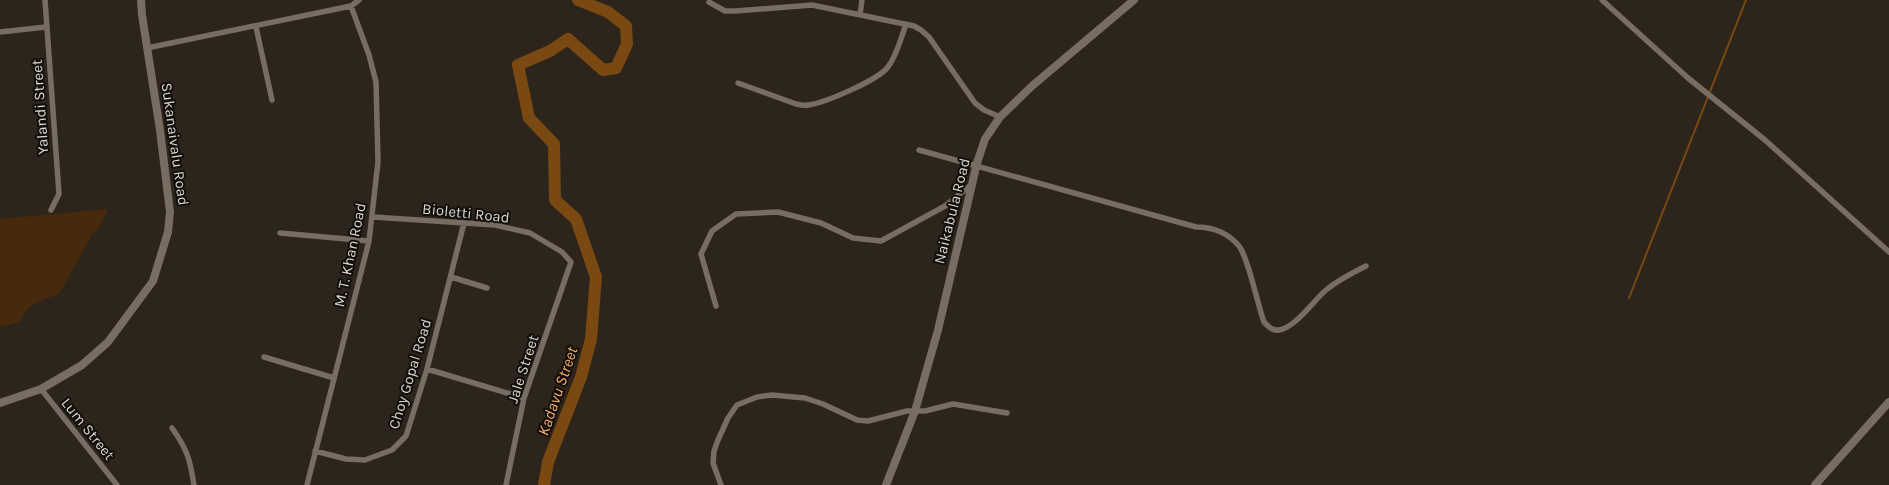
<svg xmlns="http://www.w3.org/2000/svg" width="1889" height="485" font-family="Karla,sans-serif">
<style>
.park{fill:#462a0b}
.lines{fill:none;stroke-linecap:round;stroke-linejoin:round}
.stream{stroke:#794911;stroke-width:2}
.river{stroke:#794911;stroke-width:12}
.street{stroke:#776d63;stroke-width:5.5}
.secondary{stroke:#776d63;stroke-width:8}
.labels{text-anchor:middle;stroke-width:4;stroke-linejoin:round;paint-order:stroke}
.street-label{font-size:15px;fill:#dcd6d1;stroke:#120e0a}
.water-label{font-size:16px;font-style:italic;fill:#f5af6c;stroke:#120e0a}
</style>
<rect width="100%" height="100%" fill="#2d241c"/>
<path class="park" d="M108,209L97,231L92,234L59,294C39,301 29,302 20,322L0,327V219Z"/>
<g class="lines">
<path class="stream" d="M1629,298L1746,0"/>
<path class="river" d="M544,485L548,462L581,377L591,339L596,277L576,219L555,200L554,144L529,118L518,65L550,51L568,39L603,70L616,68L627,44L626,26L608,12L578,0"/>
<path class="street" d="M45,0L59,194L51,210
M1602,0L1688,78L1765,140L1889,252
M709,2L725,11H735L812,5L914,26L921,30L929,37L975,103L984,110L1000,117
M860,15L862,0
M256,27L272,100
M0,32L46,27
M147,48L351,6L359,0
M738,83L796,104C800,105 804,106 808,105C825,103 878,80 888,67C897,55 901,38 906,24
M919,150L1196,227C1212,227 1228,233 1239,246C1248,257 1258,306 1264,322C1268,326 1272,331 1279,330C1295,328 1314,300 1326,290C1338,280 1352,273 1366,266
M373,217L495,225L530,233L562,252L571,262L524,398L506,485
M280,233L369,241
M451,277L487,288
M716,306L701,254L712,231L736,214L778,212L821,223L853,238L881,241L945,206L973,183
M264,357L334,378
M427,369L524,398
M41,389L117,485
M172,428C187,449 190,459 194,485
M315,451L346,459L365,460L392,450L406,436L427,369L464,223
M307,485L369,241L378,162L376,82L369,55L351,6
M721,485L713,463L714,451L718,440L728,418L737,405L757,397L772,395L805,398L823,404L857,420L868,421L907,411H925L953,404L1007,413"/>
<path class="secondary" d="M0,403L41,389L82,365L108,342L153,281L168,232L170,212L160,130L142,15L141,0
M886,485L915,411L938,330L977,163L985,139L1000,117L1032,86L1134,0
M1815,485L1889,402"/>
</g>
<g class="labels">
<g class="street-label">
<text transform="translate(40 107) rotate(-94)" y="5">Yalandi Street</text>
<text transform="translate(175 144) rotate(82)" y="5">Sukanaivalu Road</text>
<text transform="translate(952 211) rotate(-76)" y="5">Naikabula Road</text>
<text transform="translate(466 213) rotate(6)" y="5">Bioletti Road</text>
<text transform="translate(350 255) rotate(-78)" y="5">M. T. Khan Road</text>
<text transform="translate(523 369) rotate(-72)" y="5">Jale Street</text>
<text transform="translate(410 374) rotate(-73)" y="5">Choy Gopal Road</text>
<text transform="translate(88 429) rotate(51)" y="5">Lum Street</text>
</g>
<g class="water-label">
<text transform="translate(557 391) rotate(-71)" y="6">Kadavu Street</text>
</g>
</g>
</svg>
